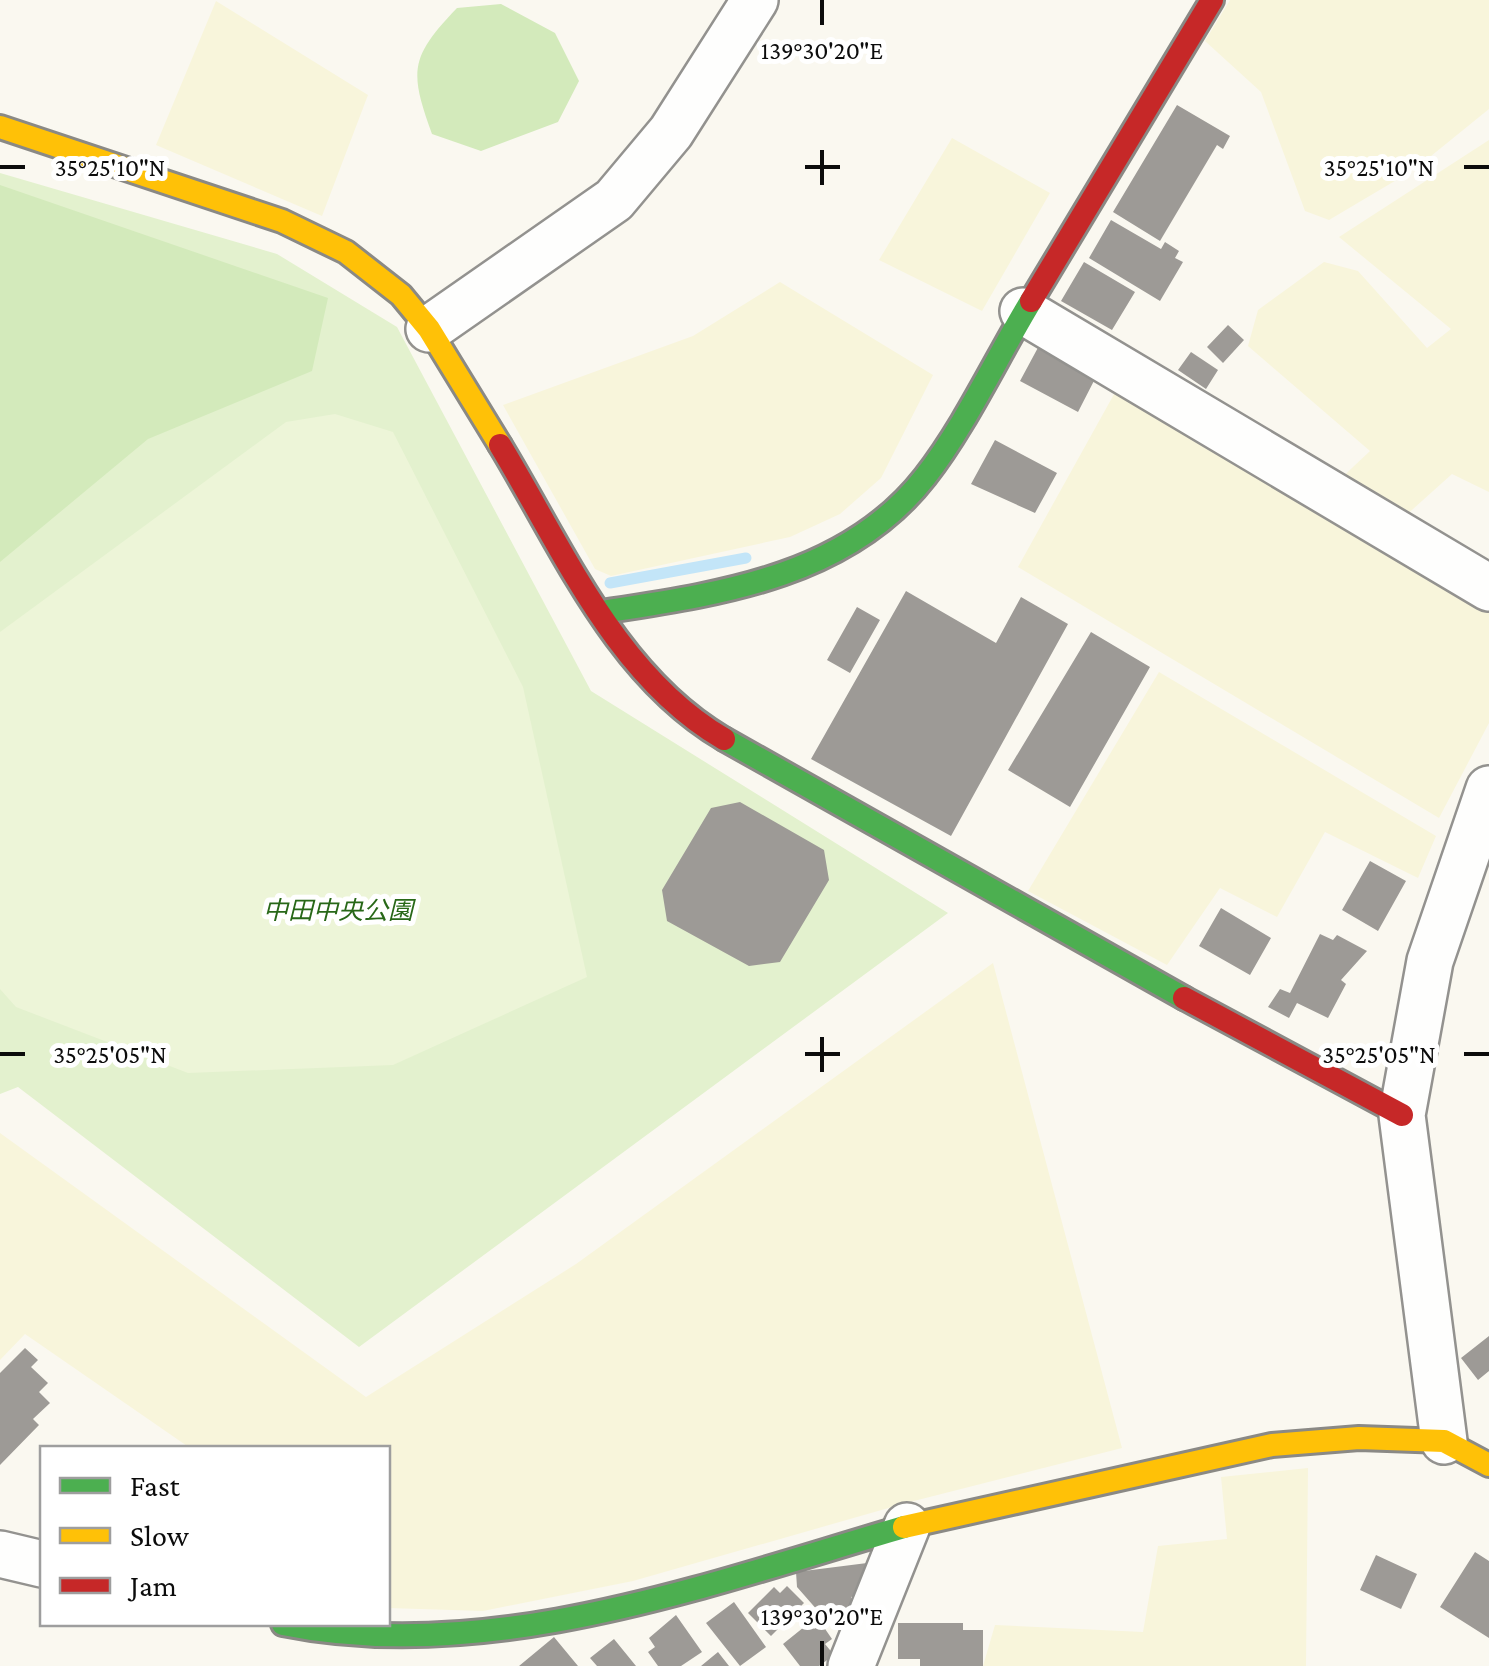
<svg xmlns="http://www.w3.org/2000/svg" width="1489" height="1666" font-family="'Crimson Pro','Noto Sans JP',serif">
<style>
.farmland{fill:#f8f5db}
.green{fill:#e3f1ce}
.forest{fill:#d3eabb}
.pitch{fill:#edf5d8}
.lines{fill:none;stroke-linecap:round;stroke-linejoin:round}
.stream{stroke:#c3e5f8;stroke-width:11}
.building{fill:#9d9a96}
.street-casing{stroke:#93928f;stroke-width:50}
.fast-casing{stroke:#8a8985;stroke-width:28}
.slow-casing{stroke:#8a8985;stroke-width:28}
.jam-casing{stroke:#8a8985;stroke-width:28}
.street{stroke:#fefefd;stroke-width:45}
.fast{stroke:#4caf50;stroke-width:22}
.slow{stroke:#ffc107;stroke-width:22}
.jam{stroke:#c62828;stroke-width:22}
.ticks{fill:none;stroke:#0c0c0c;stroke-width:4}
.labels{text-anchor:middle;stroke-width:10;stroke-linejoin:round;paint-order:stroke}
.park-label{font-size:25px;font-style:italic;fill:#286818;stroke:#fff}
.ticks-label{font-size:25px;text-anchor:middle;fill:#0c0c0c;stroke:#fff;stroke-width:10;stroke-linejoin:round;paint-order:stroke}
</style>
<rect width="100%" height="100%" fill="#faf8f0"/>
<path class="farmland" d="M1230,0H1489V109L1415,169L1329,220L1305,211L1261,92L1205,41Z
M216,1L368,95L322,216L156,145Z
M952,138L1050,193L982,311L879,260Z
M1489,140V492L1452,474L1403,518L1336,483L1370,451L1248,346L1258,310L1324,262L1358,271L1427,348L1451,329L1339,237Z
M780,282L933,375L881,478L840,514L790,537L611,576L595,569L503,405L693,336Z
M1118,387L1489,608V723L1439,818L1018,567Z
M1159,672L1436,836L1418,878L1325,832L1277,917L1220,888L1167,965L1028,891Z
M993,963L1122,1448L906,1503L633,1581L483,1611L388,1608V1448H190L25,1334L0,1360V1133L366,1397L576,1264Z
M1308,1468L1306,1666H983L995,1625L1143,1632L1158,1546L1227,1539L1221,1477Z"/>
<path class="green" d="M0,173L277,254L397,327L591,691L948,913L359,1347L18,1087L0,1094Z"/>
<path class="forest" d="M501,4L555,33L579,81L558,122L481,151L432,134C409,71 410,57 457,8Z
M0,185L328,298L312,371L148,439L0,562Z"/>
<path class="pitch" d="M335,414L393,432L523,687L587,977L393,1065L188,1073L16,1007L0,989V632L286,422Z"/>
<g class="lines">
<path class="stream" d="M610,583L746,558"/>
</g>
<path class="building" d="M1177,105L1230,136L1223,149L1217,145L1160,241L1113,212Z
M1111,220L1161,249L1165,242L1179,251L1175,258L1183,262L1160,301L1089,258Z
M1084,262L1135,292L1112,330L1061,301Z
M1228,325L1244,340L1223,363L1207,347Z
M1041,342L1098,373L1078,412L1020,381Z
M1191,352L1218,370L1206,389L1178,370Z
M995,440L1057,473L1035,513L971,484Z
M906,591L996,643L1021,597L1068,624L951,836L811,759Z
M857,607L880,620L850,673L827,660Z
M1091,632L1150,667L1070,807L1008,770Z
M740,802L824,850L829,880L780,962L749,966L667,921L662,890L711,808Z
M1370,861L1406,881L1378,931L1342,910Z
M1221,908L1271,938L1250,975L1199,946Z
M1320,934L1333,940L1337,935L1367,951L1341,980L1346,984L1328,1018L1297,1003L1289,1018L1268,1007L1280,989L1290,993Z
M1489,1336V1371L1478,1380L1461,1358Z
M25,1348L38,1360L31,1367L48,1383L39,1392L50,1403L33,1419L39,1425L0,1465V1373Z
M1475,1552L1489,1561V1638L1440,1607Z
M1376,1555L1417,1574L1401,1609L1360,1590Z
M875,1562L859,1595L851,1597L853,1615L826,1620L797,1587L796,1572Z
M787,1586L804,1603L771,1636L748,1613L774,1587L780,1593Z
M734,1602L766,1647L740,1666L706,1623Z
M676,1615L702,1652L681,1666H658L648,1652L655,1647L649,1638Z
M809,1623L814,1629L821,1623L832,1639L825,1644L834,1655L819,1666H800L783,1644Z
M898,1623H963V1630H983V1666H920V1659H898Z
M554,1637L578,1666H519Z
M614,1639L636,1666H597L590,1658Z
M718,1652L729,1666H701Z"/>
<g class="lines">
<defs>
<path id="street" d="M1023,311L1489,588
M429,329L614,200L671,132L755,0
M1444,1441L1402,1115L1430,961L1489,789
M0,1554L42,1564
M851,1666L907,1526"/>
<path id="fast" d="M602,612C719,594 847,577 925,477C965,426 997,357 1031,301
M724,739L1184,998
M283,1624C489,1666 709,1584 904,1527"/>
<path id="slow" d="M0,127L282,221L346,252L401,295L429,329L500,445
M904,1527L1272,1445L1359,1438L1444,1441L1489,1465"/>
<path id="jam" d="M1031,301L1212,0
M500,445C563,549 616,676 724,739
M1184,998L1402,1115"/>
</defs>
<use href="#street" class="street-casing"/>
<use href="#fast" class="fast-casing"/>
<use href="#slow" class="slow-casing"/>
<use href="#jam" class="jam-casing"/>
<use href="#street" class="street"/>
<use href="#fast" class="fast"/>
<use href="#slow" class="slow"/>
<use href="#jam" class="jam"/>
</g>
<path class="ticks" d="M822,0V25M822,150V185M0,167H25M805,167H840M1464,167H1489M822,1037V1072M0,1054H25M805,1054H840M1464,1054H1489M822,1641V1666"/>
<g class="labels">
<g class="park-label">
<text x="338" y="919">中田中央公園</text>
</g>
</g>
<g class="ticks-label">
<text x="822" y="59">139°30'20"E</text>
<text x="110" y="176">35°25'10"N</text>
<text x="1379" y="176">35°25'10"N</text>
<text x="110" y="1063">35°25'05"N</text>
<text x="1379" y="1063">35°25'05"N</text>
<text x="822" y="1625">139°30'20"E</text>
</g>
<rect x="40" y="1446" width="350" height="180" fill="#ffffff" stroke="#9e9e9e" stroke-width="2.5"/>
<rect x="60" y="1478" width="50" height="15" fill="#4caf50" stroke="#9e9e9e" stroke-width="2.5"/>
<text x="130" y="1496" font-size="30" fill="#0c0c0c">Fast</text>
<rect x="60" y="1528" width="50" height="15" fill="#ffc107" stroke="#9e9e9e" stroke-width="2.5"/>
<text x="130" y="1546" font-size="30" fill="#0c0c0c">Slow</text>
<rect x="60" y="1578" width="50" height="15" fill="#c62828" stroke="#9e9e9e" stroke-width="2.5"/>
<text x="130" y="1596" font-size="30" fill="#0c0c0c">Jam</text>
</svg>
